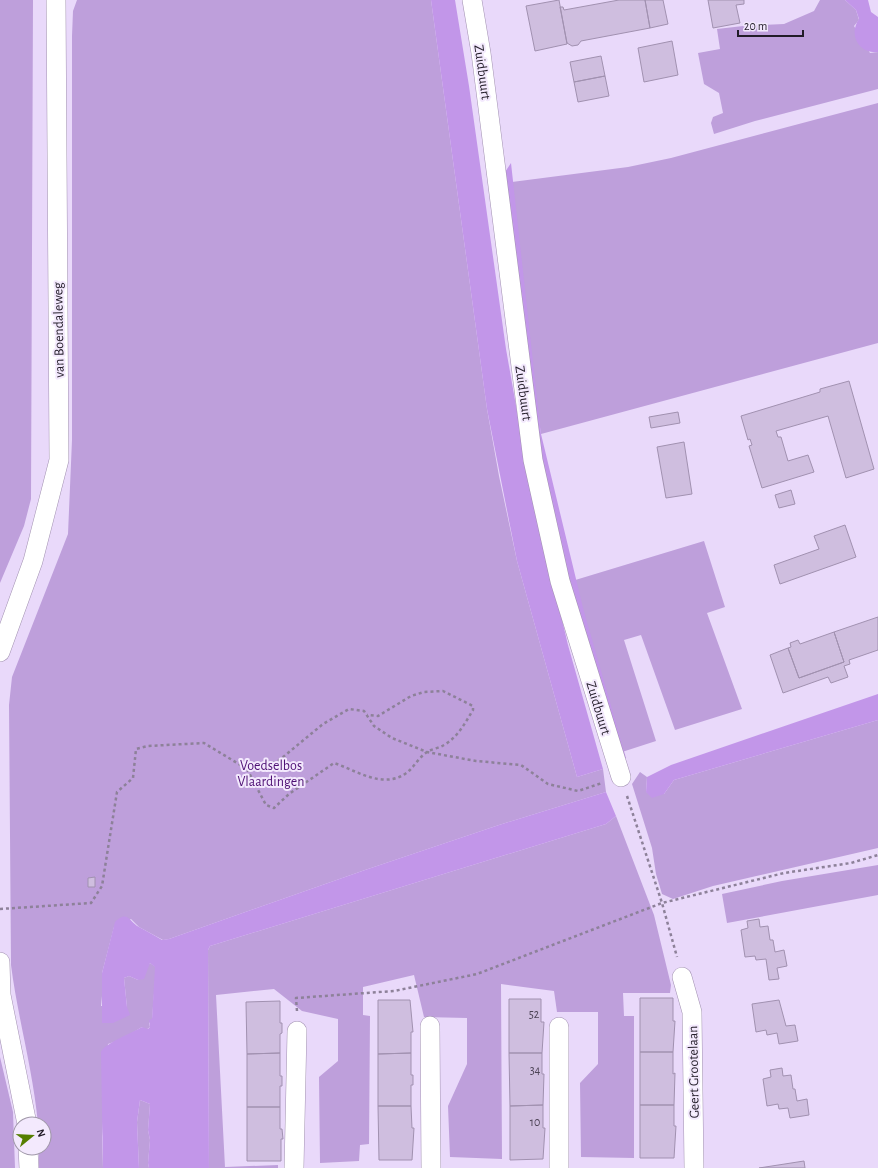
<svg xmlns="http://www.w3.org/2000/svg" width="878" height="1168" font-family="'Alegreya Sans',sans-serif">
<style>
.green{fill:#be9fdb}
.water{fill:#c296e9}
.building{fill:#cfbedf;stroke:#a191b0}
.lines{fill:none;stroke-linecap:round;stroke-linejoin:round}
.minor-casing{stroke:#a292b1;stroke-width:20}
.path{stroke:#8d8199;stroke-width:2.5;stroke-dasharray:3 3;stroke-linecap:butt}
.minor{stroke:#fff;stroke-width:19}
.labels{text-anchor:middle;stroke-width:4;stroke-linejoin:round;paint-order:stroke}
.number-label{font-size:12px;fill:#4d4456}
.street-label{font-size:14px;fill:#221c28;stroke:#f3e9fd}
.park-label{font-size:14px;fill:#4e1074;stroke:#f3e9fd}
</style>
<rect width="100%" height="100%" fill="#e9d9fa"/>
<path class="green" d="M0,0H33L31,499L24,526L0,583Z
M77,0H431L487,409L499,476L517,561L577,777L603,769L606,792L499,825L365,870L169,939L163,940L139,927L131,919L114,927L102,973L103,986L101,1006L127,1007L124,978L129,976L138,980L150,963L156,967L152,1020L149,1023L150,1027L146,1030L142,1027L122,1039L108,1044L102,1137L103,1168H39V1148H44V1124H38C33,1070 18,1019 11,965L9,705L12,677L68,534L72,440V36L73,11Z
M820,0H845L856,10L859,20L854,26L870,53L878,52V89L755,121L714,134L711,123L713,117L723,113L719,93L704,84L698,53L720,49L717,29L743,26L784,24L814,11Z
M878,103V343L541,434L504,183L628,167L671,158Z
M704,541L725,607L707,613L742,709L675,730L641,635L624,640L656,741L622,752L572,581Z
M878,720V848L713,886L673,899L662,894L656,874L652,848L632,784L640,772L647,777L646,792L664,794L674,780Z
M616,816L654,915L671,985L670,993H623L624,1016H634V1158L581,1157L580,1083L598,1064V1012H557L554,991L501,984L502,1159L450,1157L448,1106L467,1064V1018L424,1017L414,975L363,987V1015L370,1016L369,1144L360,1145L359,1161L320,1163L319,1077L338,1061V1019L302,1011L274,989L216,995L225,1167L278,1165V1168H209L208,950L210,946L606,824Z
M878,865V895L727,923L722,894L782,881Z
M0,1057L13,1112L15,1168H0Z
M140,1100L150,1104L148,1130L150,1140L148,1163L149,1168H139L137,1122Z"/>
<path class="water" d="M431,0H455L469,86L506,349L530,485L568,645L603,769L577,777L517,561L487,409Z
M845,0H868L871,12L878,17V52C859,54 848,35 859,19L856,10Z
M511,163L541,434L583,608L626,758L622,759L572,595L539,453L505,172Z
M878,694V720L674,780L664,794L652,798L646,792L647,777L671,765Z
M606,792L616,816L606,824L210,946L208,950L209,1168H149L148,1163L150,1140L148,1130L150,1104L140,1100L137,1122L139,1168H103L101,1052C105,1043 132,1033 142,1027L148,1029L150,1027L149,1020L152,1019L155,967L150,963L144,979L138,980L129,976L124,978L127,1007L130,1015L113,1023H102V973L115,922C128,909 130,923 139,927C147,931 155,936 162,940L169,939L365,870L499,825Z"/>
<path class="building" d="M559,0L567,44L535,51L526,6Z
M619,0H645L650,28L581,41L578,45L572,46L567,43L560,7H563L564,10Z
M645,0H663L668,24L650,28Z
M708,0H744V4L736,5L740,23L713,28Z
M672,41L678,75L644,82L638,48Z
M601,56L605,76L574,82L570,62Z
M605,76L609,96L578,102L574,82Z
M849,381L874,469L846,478L828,416L776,431L778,437H781L788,461L808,455L814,472L762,488L749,446L752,445L750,439L748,440L741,416L820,392V389Z
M678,412L680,423L651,428L649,417Z
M684,442L692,494L666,498L657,447Z
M791,490L795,504L779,508L775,495Z
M845,525L856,557L780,584L774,565L819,549L814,536Z
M878,617V650L849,660L850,664L844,666L848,677L831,683L828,677L783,693L770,655L788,648L799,678L844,662L834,632Z
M834,632L844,662L799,678L788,648L791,647L790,643L798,640L800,644Z
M95,877V887H88V878Z
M759,919L760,927L768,926L770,940H773L775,952L784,950L787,966L777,968L779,979L769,980L766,959L756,960L755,956L745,957L741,930L748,928L747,921Z
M640,998H673V1021H675L673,1052H640Z
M509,999H541V1022H544L542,1053H509Z
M378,1000H410L413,1032H411V1053L378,1054Z
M779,1000L786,1026L795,1025L798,1041L779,1044L777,1033L767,1035L766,1030L756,1032L752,1004Z
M280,1001V1023H282V1033L280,1034V1053L247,1054L246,1002Z
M640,1052H673V1074L675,1073L674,1105H640Z
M280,1053V1076H282V1086H280V1107H247V1054Z
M411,1053V1075H413V1085H411V1106H378V1054Z
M509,1053H542V1074H544L543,1105L510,1106Z
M782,1068L783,1076L791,1075L793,1089H795L797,1101L807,1099L809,1115L790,1118L788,1108L779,1109L778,1104L767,1106L763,1079L771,1077L770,1070Z
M543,1105V1128H545L543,1159L510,1160V1106Z
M640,1105H674V1126H676L674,1158H640Z
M378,1106H411L412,1128H414L412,1160H379Z
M247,1107H280V1129H282L283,1139H281V1161H247Z
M804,1161L805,1168H759Z"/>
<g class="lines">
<defs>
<path id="minor" d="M472,0L481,53L533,460L560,581L621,777
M0,652L33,561L59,460L56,0
M0,962L1,995L27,1124
M682,977L692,1012L694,1168
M430,1026L431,1168
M559,1027V1168
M28,1148L29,1168
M294,1168L297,1031"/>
</defs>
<use href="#minor" class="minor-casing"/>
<path class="path" d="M247,769L266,805L274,808L289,794L334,763C356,770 381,789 405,774C413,769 418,758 427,752C432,749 439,748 444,745C458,737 465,723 473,710V706L443,691L424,692L411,696L378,716L367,715
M627,796L662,903L677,957
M0,909L91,903L102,886L117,792L133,778L136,749L148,746L204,743L247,769L277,762L323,724L349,709L364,711L374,726L392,738L427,752L476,761L521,765L548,784L578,791L602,783
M297,1011L296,998L394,991L477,974L662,903L784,873L851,863L878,855"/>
<use href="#minor" class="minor"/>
</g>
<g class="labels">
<g class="number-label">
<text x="534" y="1018">52</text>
<text x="535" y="1074">34</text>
<text x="535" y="1126">10</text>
</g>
<g class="street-label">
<text transform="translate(483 72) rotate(82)" y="5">Zuidbuurt</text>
<text transform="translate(58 330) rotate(-91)" y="5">van Boendaleweg</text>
<text transform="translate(524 393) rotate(82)" y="5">Zuidbuurt</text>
<text transform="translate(599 708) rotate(73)" y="5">Zuidbuurt</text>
<text transform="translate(693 1072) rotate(-91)" y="5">Geert Grootelaan</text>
</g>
<g class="park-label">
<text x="271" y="770">Voedselbos<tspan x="271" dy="16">Vlaardingen</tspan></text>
</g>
</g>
<g transform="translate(32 1136) rotate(72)"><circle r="19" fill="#f3e9fd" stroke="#9f97a8"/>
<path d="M0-3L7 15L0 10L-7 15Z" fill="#557e00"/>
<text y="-6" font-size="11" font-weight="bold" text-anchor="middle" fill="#221c28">N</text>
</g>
<path d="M738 30v6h65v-6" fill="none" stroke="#221c28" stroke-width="2"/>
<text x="744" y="30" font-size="12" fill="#221c28" stroke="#f3e9fd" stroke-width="3" paint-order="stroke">20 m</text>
</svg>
